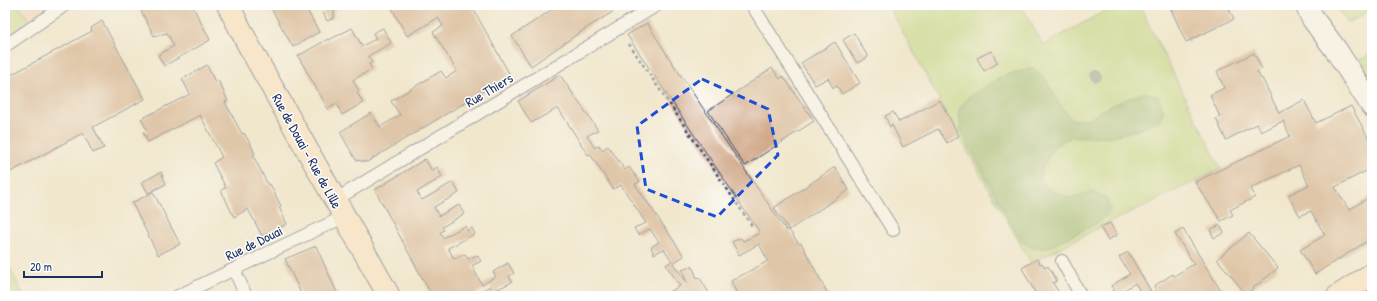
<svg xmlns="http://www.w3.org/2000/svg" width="1377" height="301" font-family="'Patrick Hand',sans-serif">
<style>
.built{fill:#f4d3c0}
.green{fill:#bcd67c;stroke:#6c826d}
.forest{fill:#95b76c;stroke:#587365}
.building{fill:#cb9e7a}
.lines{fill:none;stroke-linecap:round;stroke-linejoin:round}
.lane-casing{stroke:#3b4b6f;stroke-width:14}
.street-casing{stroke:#3b4b6f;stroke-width:24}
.secondary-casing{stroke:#3b4b6f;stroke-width:24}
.path{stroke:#3b4b6f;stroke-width:2.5;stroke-dasharray:3 3;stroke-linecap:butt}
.lane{stroke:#fff;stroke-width:12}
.street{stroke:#fff;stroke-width:22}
.secondary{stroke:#ffe4c6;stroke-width:22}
.tree{fill:#969d95}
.marked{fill:none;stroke:#1d4ed8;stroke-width:3;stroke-dasharray:8 5;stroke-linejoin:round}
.labels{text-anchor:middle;stroke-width:3;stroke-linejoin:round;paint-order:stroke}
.street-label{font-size:14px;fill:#1b2f5e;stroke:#fff}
</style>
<rect width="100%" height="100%" fill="#fff"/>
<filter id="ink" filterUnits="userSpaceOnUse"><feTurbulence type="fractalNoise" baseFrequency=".025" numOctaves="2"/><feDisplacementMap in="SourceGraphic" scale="8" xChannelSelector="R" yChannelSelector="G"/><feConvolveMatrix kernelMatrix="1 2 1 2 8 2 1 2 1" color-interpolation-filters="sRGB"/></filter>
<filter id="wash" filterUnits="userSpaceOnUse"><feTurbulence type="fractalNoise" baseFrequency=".012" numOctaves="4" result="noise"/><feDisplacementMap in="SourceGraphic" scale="16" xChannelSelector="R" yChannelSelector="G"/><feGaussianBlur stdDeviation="0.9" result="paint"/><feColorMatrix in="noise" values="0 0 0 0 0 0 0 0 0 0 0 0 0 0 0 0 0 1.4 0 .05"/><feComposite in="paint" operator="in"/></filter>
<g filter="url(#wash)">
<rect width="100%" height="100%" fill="#f1e7cd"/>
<path class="built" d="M18,5H52L30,21Z"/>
<path class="green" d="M5,5H18L30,21L5,38Z
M888,5H1021L1043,45L1116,5H1139L1221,169L1100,227L1031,263L959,136Z
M1344,5H1358L1361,9L1366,5H1372V9L1348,23L1338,10Z
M1372,53V84L1358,61Z
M5,259L24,296H5Z"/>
<path class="forest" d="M1033,68L1047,81L1059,104L1072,120L1089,119L1108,107L1145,92L1158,97L1164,111L1159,120L1141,129L1112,136L1071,137L1054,146L1042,168L1040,178L1049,190L1069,198L1092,192L1106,198L1110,211L1101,221L1047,248H1032L1020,240L961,131L959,110L969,96L1006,75Z"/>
<g id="blocks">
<path class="building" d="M138,5H192L210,40L164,66L158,55L174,46L167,33L154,36Z
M269,5H298L301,10L306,8L319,32L293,47Z
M326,5H335L337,9L334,10V18L327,21L321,8Z
M390,5H471L510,75L367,162L356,160L340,132L371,113L380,127L400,115L391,101L441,71L446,78L457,71L433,32L443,26L438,18L407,36Z
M554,5H618L619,8L585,29L531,66L512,36L556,7Z
M1169,5H1227L1234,19L1186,42Z
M102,21L145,99L93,127L104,148L93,153L83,133L5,175V78L92,31L91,28Z
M647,23L673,64L786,230H789L774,208L835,167L849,190L789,230L799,244L801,243L829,296H738L731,281L768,261L759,244L739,255L732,242L741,238L743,241L760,233L627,35Z
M352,28L362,46L376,39L373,33L383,28L391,43L368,56L372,62L369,64L372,69L353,80L359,91L357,92L363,103L342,115L337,104L328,109L298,56L328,39L329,40Z
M854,33L868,57L857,63L843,40Z
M835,42L860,83L842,94L837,86L833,88L828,78L815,85L801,63Z
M991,51L998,63L984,71L977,58Z
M1254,53L1262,69L1257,71L1261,79L1262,78L1279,113L1304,100L1316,123L1351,106L1372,145V168L1335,187L1349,210L1371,196L1372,238L1315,274L1300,250L1325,235L1311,211L1300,216L1288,195L1309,185L1299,165L1251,188L1255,197L1230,210L1233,215L1221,221L1195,182L1290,136L1283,121L1261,132L1257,124L1226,140L1216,119L1220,117L1210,95L1224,88L1217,71Z
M207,65L215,82L218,80L228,101L225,102L242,134L244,133L250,143L255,154L253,155L268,185L270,184L281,206L279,207L287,224L262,236L248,209L234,217L221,190L226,188L213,163L222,157L200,115L148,142L143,132L147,130L141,119L190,94L182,79Z
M772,68L780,79L783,76L814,121L745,166L708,111Z
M560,75L598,130L587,136L595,148L599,145L602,150L608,146L625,170L629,167L640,182L635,184L684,256L673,263L687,283L682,270L692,266L697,278L699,277L711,296H663L680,286L666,265L672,261L664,249L654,254L651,247L659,242L650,229L638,235L634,228L646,223L621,185L613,189L590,154L588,155L558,108L531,123L518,101Z
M940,100L959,136L947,143L938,129L903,147L892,125L890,127L885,116L893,112L899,122Z
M425,159L432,171L437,167L442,177L417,192L422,200L453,182L459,193L434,207L439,216L459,205L464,214L442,227L444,230L440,232L443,238L465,226L467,231L472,228L475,234L448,248L454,259L465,254L468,259L477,255L481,261L472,266L482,285L496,276L493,272L508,263L514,273L509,276L512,282L498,289L501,295L507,292L509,296H495L490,286L474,295V296H432L375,190Z
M161,172L166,184L148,193L142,182Z
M153,192L180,244L158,255L132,203Z
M1110,223L1117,235L1108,240L1100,227Z
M1220,225L1224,233L1214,238L1210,230Z
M1183,229L1224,296H1143L1135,283L1117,295L1111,286L1130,274L1119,257L1128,252L1152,293L1156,290L1154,286L1173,274L1174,276L1194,264L1175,234Z
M1249,233L1278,268L1246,294L1217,259Z
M316,246L337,293L339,296H302L285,259Z
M1037,259L1040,264L1042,263L1045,268L1048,266L1057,281L1053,283L1061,296H1037L1022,268Z"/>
</g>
</g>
<g filter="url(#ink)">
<use href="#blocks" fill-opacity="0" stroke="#3b4b6f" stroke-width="1"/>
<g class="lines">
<defs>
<path id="lane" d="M752,5L893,230
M5,46L65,5
M335,200L657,5
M1062,261L1081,296
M234,269L246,296
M178,296L318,229L344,217"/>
<path id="street" d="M1306,5L1313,19L1336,50L1372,106"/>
<path id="secondary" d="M228,5L249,46L389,296
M1338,296L1372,274"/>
</defs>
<use href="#lane" class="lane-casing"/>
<use href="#street" class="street-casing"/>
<use href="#secondary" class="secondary-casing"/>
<path class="path" d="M629,44L752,226"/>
<use href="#lane" class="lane"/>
<use href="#street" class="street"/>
<use href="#secondary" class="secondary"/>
</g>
<circle class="tree" cx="1096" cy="76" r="6"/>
</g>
<path d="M0 0H1377V301H0ZM702,79L768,109L778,155L717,217L646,189L637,126Z" fill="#f1e7cd" fill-opacity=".55" fill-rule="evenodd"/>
<path class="marked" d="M702,79L768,109L778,155L717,217L646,189L637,126Z"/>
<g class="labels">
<g class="street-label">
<text transform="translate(489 90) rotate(-31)" y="5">Rue Thiers</text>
<text transform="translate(307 151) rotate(61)" y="5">Rue de Douai - Rue de Lille</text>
<text transform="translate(254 243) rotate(-26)" y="5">Rue de Douai</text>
</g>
</g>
<rect width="1377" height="301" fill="none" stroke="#fff" stroke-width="20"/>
<path d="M24 271v6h78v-6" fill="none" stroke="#1b2f5e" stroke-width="2"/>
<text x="30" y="271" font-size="12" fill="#1b2f5e" stroke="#ffffff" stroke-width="3" paint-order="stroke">20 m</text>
</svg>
